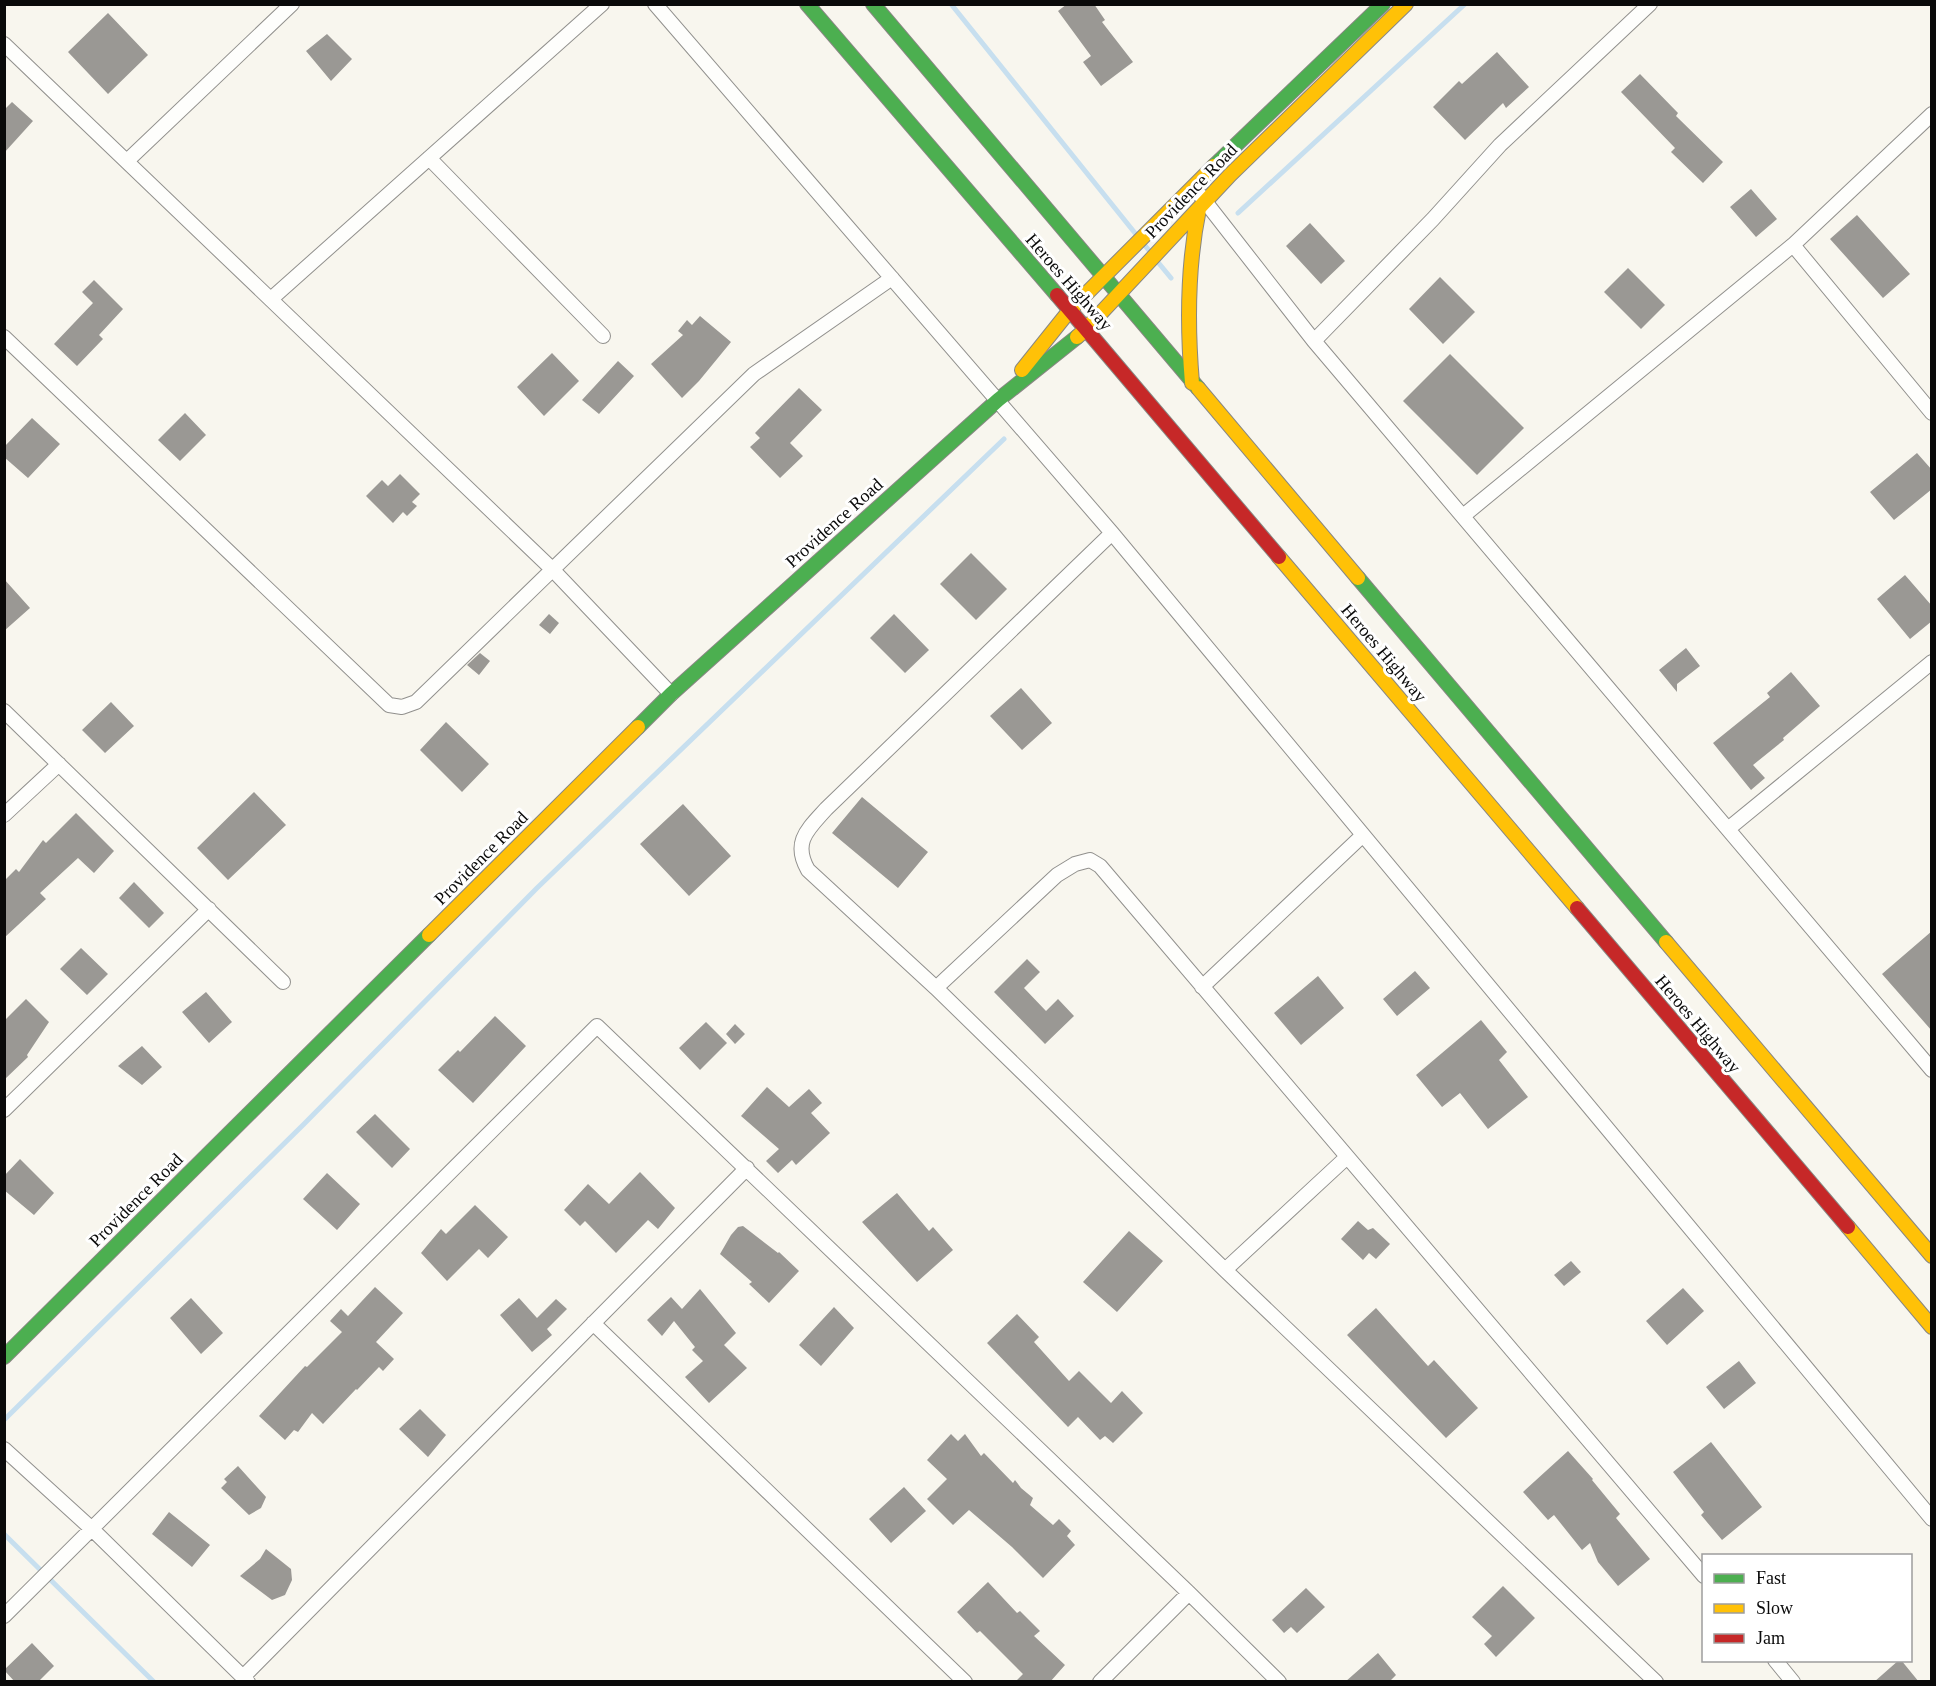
<svg xmlns="http://www.w3.org/2000/svg" width="1936" height="1686" font-family="'Times New Roman',serif">
<style>
.lines{fill:none;stroke-linecap:round;stroke-linejoin:round}
.stream{stroke:#c7dfef;stroke-width:5}
.building{fill:#9a9894}
.street-casing{stroke:#91908d;stroke-width:16}
.fast-casing{stroke:#888783;stroke-width:16}
.slow-casing{stroke:#888783;stroke-width:16}
.jam-casing{stroke:#888783;stroke-width:16}
.street{stroke:#fefefc;stroke-width:14}
.fast{stroke:#4caf50;stroke-width:14}
.slow{stroke:#ffc107;stroke-width:14}
.jam{stroke:#c62828;stroke-width:14}
.labels{text-anchor:middle;stroke-width:6;stroke-linejoin:round;paint-order:stroke}
.street-label{font-size:18px;fill:#0a0a0a;stroke:#fff}
</style>
<rect width="100%" height="100%" fill="#f8f6ee"/>
<g class="lines">
<path class="stream" d="M951,4L1151,253
M1238,213L1465,4
M1157,261L1171,278
M4,1420L304,1124L537,888L1004,439
M4,1534L154,1682"/>
</g>
<path class="building" d="M1067,4H1094L1105,20L1102,22L1133,62L1101,86L1083,62L1091,56L1058,11Z
M108,13L148,55L108,94L68,52Z
M327,34L352,59L331,81L306,51Z
M1497,52L1529,87L1506,108L1503,103L1465,140L1433,107L1459,81L1462,84Z
M1640,74L1678,113L1676,116L1723,162L1703,183L1671,152L1675,148L1621,92Z
M12,102L33,121L4,153V110Z
M1751,189L1777,219L1756,237L1730,207Z
M1857,215L1910,274L1883,298L1830,239Z
M1310,223L1345,261L1321,284L1286,246Z
M1628,268L1665,305L1641,329L1604,292Z
M1440,277L1475,312L1443,344L1409,309Z
M94,280L123,309L99,335L103,339L77,366L54,344L93,303L82,292Z
M700,316L731,342L699,381L682,398L651,364L683,335L678,331L687,320L692,325Z
M552,353L579,381L544,416L517,387Z
M1450,354L1524,428L1477,475L1403,401Z
M618,361L634,376L599,414L582,400Z
M799,388L822,410L790,443L803,456L780,478L750,447L760,438L755,433Z
M185,413L206,435L180,461L158,440Z
M32,418L60,444L28,478L4,457V447Z
M1917,453L1932,470V489L1894,520L1870,492Z
M400,474L420,494L412,502L417,506L407,516L403,512L393,523L366,496L382,480L388,486Z
M971,553L1007,589L976,620L940,584Z
M1905,575L1932,606V621L1910,639L1877,599Z
M4,579L30,608L4,631Z
M549,614L559,623L550,634L539,625Z
M894,614L929,650L905,673L870,638Z
M1686,648L1700,666L1677,684V692L1659,670Z
M480,653L490,661L479,675L467,665Z
M1791,672L1820,706L1783,738L1784,740L1753,765L1765,778L1751,790L1713,743L1770,697L1767,693Z
M1021,688L1052,723L1022,750L990,716Z
M111,702L134,726L105,753L82,730Z
M446,722L489,764L462,792L420,750Z
M254,792L286,825L228,880L197,848Z
M862,797L928,852L898,888L832,833Z
M683,804L731,856L689,896L640,844Z
M76,813L114,851L94,873L78,858L40,893L46,899L4,938V881L16,869L19,872L43,840L46,843Z
M134,882L164,913L149,928L119,898Z
M1932,931V1031L1882,974Z
M81,948L108,974L87,995L60,969Z
M1027,959L1040,972L1024,988L1046,1011L1058,999L1074,1016L1045,1044L994,992Z
M1415,971L1430,988L1397,1016L1383,999Z
M1318,976L1344,1008L1301,1045L1274,1013Z
M206,992L232,1022L209,1043L182,1012Z
M26,999L49,1022L27,1055L28,1057L4,1080V1021Z
M495,1016L526,1046L473,1103L438,1070L458,1050L460,1052Z
M1481,1020L1507,1052L1499,1060L1528,1097L1488,1129L1460,1093L1442,1107L1416,1075Z
M706,1022L727,1043L700,1070L679,1048Z
M735,1024L745,1034L735,1044L726,1034Z
M142,1046L162,1067L142,1085L118,1066Z
M767,1087L789,1107L809,1089L822,1103L811,1113L830,1133L796,1165L792,1160L778,1173L766,1161L779,1149L741,1116Z
M375,1114L410,1149L392,1168L356,1132Z
M20,1159L54,1193L34,1215L4,1190V1176Z
M640,1172L675,1208L658,1229L648,1220L616,1253L585,1221L580,1226L564,1210L588,1184L609,1204Z
M327,1173L360,1204L337,1230L303,1199Z
M897,1193L929,1231L933,1227L953,1250L917,1282L862,1222Z
M475,1205L508,1237L488,1258L479,1249L447,1281L421,1253L441,1229L446,1234Z
M1358,1221L1368,1230L1373,1228L1390,1244L1376,1259L1369,1253L1363,1260L1341,1239Z
M743,1226L778,1253L779,1252L799,1271L769,1303L749,1284L752,1282L720,1254L731,1235L738,1227Z
M1129,1231L1163,1261L1117,1312L1083,1282Z
M1571,1261L1581,1272L1564,1286L1554,1275Z
M375,1287L403,1313L376,1342L394,1359L383,1371L379,1367L357,1390L356,1389L323,1424L312,1413L298,1432L294,1430L285,1440L259,1416L305,1366L307,1367L342,1332L330,1321L341,1309L348,1316Z
M1683,1288L1704,1311L1667,1345L1646,1321Z
M700,1289L736,1333L724,1345L747,1368L709,1403L685,1377L703,1361L692,1350L695,1347L674,1321L662,1336L647,1320L671,1297L682,1309Z
M191,1298L223,1333L201,1354L170,1318Z
M519,1298L537,1318L556,1299L567,1309L547,1329L552,1335L532,1352L500,1315Z
M834,1307L854,1328L821,1366L799,1345Z
M1376,1308L1428,1366L1434,1360L1478,1408L1446,1438L1347,1335Z
M1017,1314L1039,1337L1034,1342L1069,1381L1079,1371L1111,1403L1122,1391L1143,1413L1113,1443L1105,1436L1100,1440L1078,1417L1068,1427L987,1343Z
M1739,1361L1756,1383L1724,1409L1706,1387Z
M420,1409L446,1435L428,1457L399,1429Z
M951,1434L958,1441L965,1434L981,1456L984,1453L1013,1483L1015,1480L1021,1488L1033,1498L1030,1505L1053,1525L1059,1519L1071,1531L1067,1536L1075,1545L1043,1578L1012,1547L969,1510L953,1525L927,1499L947,1479L927,1460Z
M1711,1442L1762,1507L1722,1540L1701,1515L1704,1512L1673,1472Z
M1568,1451L1593,1479L1592,1480L1620,1514L1616,1518L1650,1559L1618,1586L1598,1562L1590,1543L1582,1550L1554,1515L1548,1520L1523,1492Z
M238,1466L266,1497L261,1508L249,1515L221,1488L227,1482L224,1479Z
M904,1487L926,1511L891,1543L869,1519Z
M169,1512L210,1545L192,1567L152,1534Z
M266,1549L291,1569L292,1580L285,1595L272,1600L240,1576L260,1559Z
M988,1582L1017,1613L1020,1611L1040,1631L1034,1636L1065,1665L1050,1682H1015L1023,1674L980,1631L977,1633L957,1612Z
M1503,1586L1535,1618L1496,1657L1484,1644L1492,1636L1472,1617Z
M1306,1588L1325,1607L1297,1633L1291,1627L1284,1633L1272,1620Z
M32,1643L54,1666L38,1682H15L4,1670Z
M1378,1653L1396,1675L1389,1682H1345Z
M1899,1660H1901L1919,1682H1874Z"/>
<g class="lines">
<defs>
<path id="street" d="M655,4L1112,533L1932,1519
M4,44L552,569L671,694
M429,158L603,336
M127,161L292,4
M1200,195L1314,341L1932,1070
M1793,245L1932,413
M271,299L602,4
M4,337L389,705L402,707L416,702L754,374L892,278
M1314,341L1433,219L1500,145L1650,4
M1463,516L1793,245L1932,114
M1112,533L826,809C808,829 792,842 808,870L936,988L1225,1270L1656,1682
M4,711L283,982
M4,815L59,764
M1728,829L1932,662
M1202,987L1363,835
M936,988L1057,875L1075,864L1090,860L1100,866L1704,1576
M4,1110L209,909
M1225,1270L1347,1157
M593,1323L965,1682
M4,1449L93,1530L248,1682
M4,1616L597,1026L1189,1593L1279,1682
M1775,1660L1793,1682
M243,1677L747,1168
M1100,1682L1189,1593"/>
<path id="fast" d="M807,4L1057,295
M873,4L1198,388
M1214,166L1383,4
M1358,578L1666,942
M638,727L671,694L998,400L1077,337
M4,1357L429,935"/>
<path id="slow" d="M1077,337L1086,329L1230,175L1406,4
M1022,370L1070,310L1214,166
M1192,383C1187,324 1187,267 1199,209
M1198,388L1358,578
M1279,557L1577,908
M429,935L638,727
M1666,942L1932,1256
M1848,1227L1932,1327"/>
<path id="jam" d="M1057,295L1279,557
M1577,908L1848,1227"/>
</defs>
<use href="#street" class="street-casing"/>
<use href="#fast" class="fast-casing"/>
<use href="#slow" class="slow-casing"/>
<use href="#jam" class="jam-casing"/>
<use href="#street" class="street"/>
<use href="#fast" class="fast"/>
<use href="#slow" class="slow"/>
<use href="#jam" class="jam"/>
</g>
<g class="labels">
<g class="street-label">
<text transform="translate(1191 191) rotate(-46)" y="6">Providence Road</text>
<text transform="translate(1069 282) rotate(49)" y="6">Heroes Highway</text>
<text transform="translate(834 523) rotate(-42)" y="6">Providence Road</text>
<text transform="translate(1384 653) rotate(50)" y="6">Heroes Highway</text>
<text transform="translate(481 858) rotate(-45)" y="6">Providence Road</text>
<text transform="translate(1698 1024) rotate(50)" y="6">Heroes Highway</text>
<text transform="translate(136 1200) rotate(-45)" y="6">Providence Road</text>
</g>
</g>
<rect width="1936" height="1686" fill="none" stroke="#0a0a0a" stroke-width="12"/>
<rect x="1702" y="1554" width="210" height="108" fill="#ffffff" stroke="#9d9d9d" stroke-width="1.5"/>
<rect x="1714" y="1574" width="30" height="9" fill="#4caf50" stroke="#9d9d9d" stroke-width="1.5"/>
<text x="1756" y="1584" font-size="18" fill="#0a0a0a">Fast</text>
<rect x="1714" y="1604" width="30" height="9" fill="#ffc107" stroke="#9d9d9d" stroke-width="1.5"/>
<text x="1756" y="1614" font-size="18" fill="#0a0a0a">Slow</text>
<rect x="1714" y="1634" width="30" height="9" fill="#c62828" stroke="#9d9d9d" stroke-width="1.5"/>
<text x="1756" y="1644" font-size="18" fill="#0a0a0a">Jam</text>
</svg>
